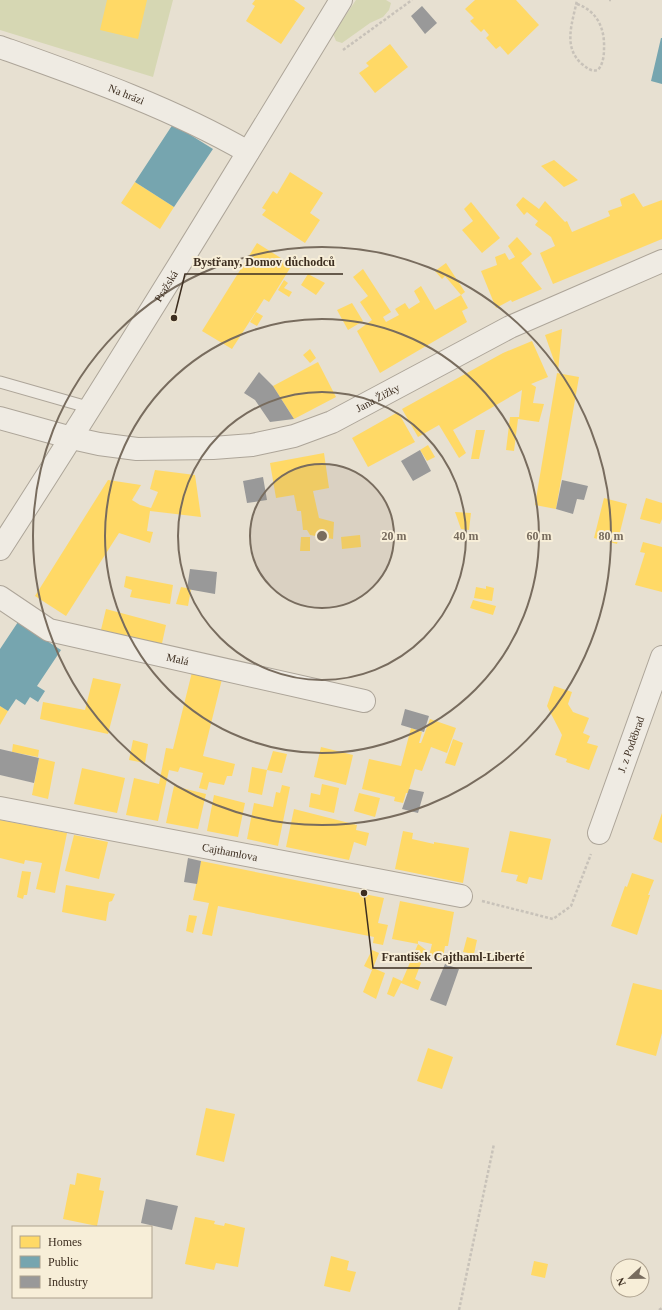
<svg xmlns="http://www.w3.org/2000/svg" width="662" height="1310" font-family="Georgia,serif">
<style>
.green{fill:#d6d7b3}
.homes{fill:#ffd966}
.public{fill:#76a5af}
.industry{fill:#999}
.lines{fill:none;stroke-linecap:round;stroke-linejoin:round}
.service-casing{stroke:#ada599;stroke-width:13}
.minor-casing{stroke:#ada599;stroke-width:24}
.tertiary-casing{stroke:#ada599;stroke-width:24}
.path{stroke:#c8c2b9;stroke-width:2.5;stroke-dasharray:3 2;stroke-linecap:butt}
.service{stroke:#efebe3;stroke-width:11}
.minor{stroke:#efebe3;stroke-width:22}
.tertiary{stroke:#efebe3;stroke-width:22}
.ring{fill:none;stroke:#786c5e;stroke-width:2}
.labels{text-anchor:middle;stroke-width:4;stroke-linejoin:round;paint-order:stroke}
.street-label{font-size:11px;fill:#3d2e20;stroke:#f7eed8}
.centre{fill:#786c5e;stroke:#f7eed8;stroke-width:2}
.ring-label{font-size:12px;text-anchor:middle;font-weight:bold;fill:#786c5e;stroke:#f7eed8;stroke-width:4;stroke-linejoin:round;paint-order:stroke}
.leader{fill:none;stroke:#3d2e20;stroke-width:1.5}
.callout-dot{fill:#3d2e20;stroke:#f7eed8;stroke-width:1.5}
.callout-label{font-size:12px;text-anchor:middle;font-weight:bold;fill:#3d2e20;stroke:#f7eed8;stroke-width:4;stroke-linejoin:round;paint-order:stroke}
</style>
<rect width="100%" height="100%" fill="#e7e0d1"/>
<path class="green" d="M0,0H173L153,77L0,30Z
M356,0H386L391,3L389,10L383,17L370,23L342,43L336,41L333,34Z"/>
<path class="homes" d="M107,0H147L138,39L100,30Z
M255,0H294L305,8L281,44L246,21L255,6L252,4Z
M475,0H516L539,25L508,55L500,46L496,49L486,38L489,35L484,29L481,32L470,21L474,18L465,9Z
M390,44L408,67L375,93L359,73L369,66L366,63Z
M554,160L578,180L564,187L541,166Z
M290,172L323,193L310,213L320,220L305,243L262,215L266,210L262,208L273,191L277,194Z
M135,182L174,207L160,229L121,203Z
M634,193L643,207L662,200V239L553,284L540,253L555,246L551,237L535,225L538,221L527,212L524,215L516,205L523,197L539,209L545,201L565,222L567,221L572,232L610,216L608,211L622,206L620,199Z
M471,202L500,238L482,253L462,230L473,221L464,209Z
M517,237L532,254L521,263L517,258L542,289L512,302L511,300L496,308L481,271L497,265L495,257L505,253L509,260L515,257L508,246Z
M257,243L292,265L269,302L264,299L232,349L202,331Z
M446,263L465,292L461,295L445,276L442,279L435,271Z
M363,269L391,312L383,317L386,322L399,315L395,309L405,303L409,309L420,302L414,291L421,286L435,310L461,295L468,308L462,311L467,322L380,373L357,331L372,320L360,302L368,296L353,277Z
M308,274L325,283L316,295L301,285Z
M284,280L288,283L284,288L292,292L289,297L278,290Z
M352,303L363,321L348,330L337,310Z
M256,312L263,316L257,326L250,322Z
M562,329L558,372L545,335Z
M532,341L548,377L531,384L536,387L533,403L544,404L539,422L518,419L514,451L506,450L510,417H519L522,390L453,430L466,453L459,458L439,425L418,437L402,409L503,353Z
M310,349L316,358L310,363L303,355Z
M318,362L336,397L294,419L273,386Z
M557,373L579,377L556,509L535,505Z
M398,412L415,442L368,467L352,438Z
M476,430H485L479,459H471Z
M428,445L435,457L427,461L420,450Z
M324,453L329,488L313,491L319,518L334,522L333,539L310,535L307,530H303L301,511H297L294,495L276,498L270,463Z
M155,470L195,475L201,517L150,511L147,531L153,532L150,543L119,533L66,616L35,596L108,480L141,485L132,500L140,505L151,508L158,492L150,489Z
M604,498L627,504L617,544L594,538Z
M646,498L662,503V519L660,524L640,519Z
M455,512L471,513L469,530L461,529Z
M360,535L361,547L342,549L341,537Z
M301,537H310V551H300Z
M643,542L662,547V592L635,585L645,553L640,552Z
M126,576L173,585L170,604L130,597L132,590L124,587Z
M486,586L494,588L492,601L474,598L476,587L486,589Z
M181,587L191,589L188,606L176,604Z
M473,600L496,606L493,615L470,608Z
M106,609L166,625L161,648L100,634Z
M192,672L222,679L203,756L235,764L232,776H227L224,785L209,782L207,790L199,788L203,773L180,767L178,772L169,770L158,821L126,815L134,778L159,784L166,748L173,749Z
M93,678L121,684L108,734L40,719L43,702L85,710Z
M554,686L572,692L568,704L573,712L589,718L583,733L590,736L587,743L598,746L589,770L566,762L567,759L555,755L562,735L547,706Z
M0,706L8,711L0,725Z
M430,719L456,728L447,753L431,747L422,771L415,769L408,793H406L403,803L394,801L395,797L362,789L369,759L401,766L411,728L422,732L419,743H421Z
M453,739L463,743L455,766L445,763Z
M133,740L148,744L145,763L129,760Z
M13,744L39,750L38,757L12,752Z
M321,747L353,755L346,785L314,777Z
M273,751L287,754L282,773L267,770Z
M39,758L55,762L48,799L32,795Z
M252,767L267,770L262,795L248,792Z
M82,768L125,778L117,813L74,804Z
M322,784L339,788L334,813L309,807L311,793L320,795Z
M282,785L290,787L278,846L247,839L254,803L273,807L276,792L280,793Z
M174,786L206,794L198,829L166,823Z
M359,793L380,798L375,817L354,811Z
M214,795L245,803L238,837L207,831Z
M294,809L357,825L356,830L369,833L366,846L354,842L349,860L286,847Z
M662,813V843L653,839Z
M0,820L67,833L55,893L36,889L42,863L25,860L24,864L0,858Z
M403,831L413,833L412,839L434,844V842L469,848L463,883L395,869Z
M510,831L551,839L542,880L529,877L527,884L516,881L518,875L501,872Z
M74,835L108,842L99,879L65,871Z
M201,861L384,898L378,923L388,925L383,945L373,943L374,937L218,906L212,936L202,934L209,903L193,900Z
M22,871L31,872L27,895H24L23,899L17,897Z
M632,873L654,880L648,895H650L637,935L611,926L625,886L627,887Z
M66,885L115,894L112,901L109,902L106,921L62,912Z
M400,901L454,912L448,946H445L443,958L429,956L432,944L418,941V944L392,939Z
M189,915L197,916L193,933L186,931Z
M467,937L477,940L474,954L463,952Z
M418,944L426,950L415,979L421,982L418,990L401,983L394,997L387,994L393,977L402,981Z
M372,950L379,953L373,968L385,973L376,999L363,992L372,970L364,966Z
M633,983L662,990V1033L656,1056L616,1045Z
M428,1048L453,1057L442,1089L417,1081Z
M206,1108L220,1111L222,1110L221,1111L235,1114L224,1162L196,1155Z
M77,1173L101,1178L99,1190L104,1191L97,1226L63,1219L70,1184L75,1185Z
M195,1217L215,1221L214,1224L224,1226L225,1223L245,1228L238,1267L216,1263L214,1270L185,1264Z
M331,1256L349,1261L347,1270L356,1272L350,1292L324,1286Z
M534,1261L548,1264L545,1278L531,1275Z"/>
<path class="public" d="M661,38H662V84L651,81Z
M173,124L213,149L174,207L135,182Z
M18,622L61,650L37,686L45,691L38,702L30,697L25,705L16,699L8,711L0,706V649Z"/>
<path class="industry" d="M422,6L437,23L425,34L411,16Z
M259,372L273,386L294,419L270,422L255,400L244,393Z
M420,450L431,471L413,481L401,461Z
M263,477L267,500L247,503L243,481Z
M562,480L588,486L584,500L577,499L573,514L556,509Z
M190,569L217,572L215,594L187,589Z
M405,709L429,716L424,732L401,725Z
M0,749L39,758L34,783L0,775Z
M409,789L424,792L418,813L402,809Z
M188,858L201,861L197,884L184,882Z
M445,964L459,969L446,1006L430,1000Z
M146,1199L178,1206L172,1230L141,1223Z"/>
<g class="lines">
<defs>
<path id="service" d="M0,382L91,408"/>
<g id="minor">
<path id="s1" d="M0,47C84,77 170,107 248,152"/>
<path id="s2" d="M0,418L72,438L99,444L137,449L213,448L252,445L294,436L332,422L510,327L662,261"/>
<path id="s3" d="M0,597L49,630L364,701"/>
<path id="s4" d="M0,808L461,896"/>
<path id="s5" d="M599,833L662,657"/>
</g>
<g id="tertiary">
<path id="s6" d="M0,549C117,368 229,184 341,0"/>
</g>
</defs>
<use href="#service" class="service-casing"/>
<use href="#minor" class="minor-casing"/>
<use href="#tertiary" class="tertiary-casing"/>
<path class="path" d="M609,0H611
M577,4C597,11 605,28 604,49C604,56 603,64 598,70C591,72 587,68 582,64C562,47 573,21 577,0
M343,50L412,0
M482,901L553,919L571,906L591,854
M459,1310L494,1144
M659,1310L662,1308"/>
<use href="#service" class="service"/>
<use href="#minor" class="minor"/>
<use href="#tertiary" class="tertiary"/>
</g>
<circle cx="322" cy="536" r="72" fill="#786c5e" fill-opacity=".12"/>
<g class="ring">
<circle cx="322" cy="536" r="72"/>
<circle cx="322" cy="536" r="144"/>
<circle cx="322" cy="536" r="217"/>
<circle cx="322" cy="536" r="289"/>
</g>
<g class="labels">
<g class="street-label">
<text dy="4" stroke="none"><textPath href="#s1" startOffset="135">Na hrázi</textPath></text>
<text dy="4" stroke="none"><textPath href="#s6" startOffset="311">Pražská</textPath></text>
<text dy="4" stroke="none"><textPath href="#s2" startOffset="391">Jana Žižky</textPath></text>
<text dy="4" stroke="none"><textPath href="#s3" startOffset="191">Malá</textPath></text>
<text dy="4" stroke="none"><textPath href="#s5" startOffset="94">J. z Poděbrad</textPath></text>
<text dy="4" stroke="none"><textPath href="#s4" startOffset="234">Cajthamlova</textPath></text>
</g>
</g>
<circle cx="322" cy="536" r="6" class="centre"/>
<g class="ring-label">
<text x="394" y="540">20 m</text>
<text x="466" y="540">40 m</text>
<text x="539" y="540">60 m</text>
<text x="611" y="540">80 m</text>
</g>
<path class="leader" d="M174 318L185 274H343M364 893L373 968H532"/>
<g class="callout-dot">
<circle cx="174" cy="318" r="4"/>
<circle cx="364" cy="893" r="4"/>
</g>
<g class="callout-label">
<text x="264" y="266">Bystřany, Domov důchodců</text>
<text x="453" y="961">František Cajthaml-Liberté</text>
</g>
<rect x="12" y="1226" width="140" height="72" fill="#f7eed8" stroke="#ada18e"/>
<rect x="20" y="1236" width="20" height="12" fill="#ffd966" stroke="#ada18e"/>
<text x="48" y="1246" font-size="12" fill="#3d2e20">Homes</text>
<rect x="20" y="1256" width="20" height="12" fill="#76a5af" stroke="#ada18e"/>
<text x="48" y="1266" font-size="12" fill="#3d2e20">Public</text>
<rect x="20" y="1276" width="20" height="12" fill="#999999" stroke="#ada18e"/>
<text x="48" y="1286" font-size="12" fill="#3d2e20">Industry</text>
<g transform="translate(630 1278) rotate(248)"><circle r="19" fill="#f7eed8" stroke="#ada18e"/>
<path d="M0-3L7 15L0 10L-7 15Z" fill="#786c5e"/>
<text y="-6" font-size="11" font-weight="bold" text-anchor="middle" fill="#3d2e20">N</text>
</g>
</svg>
